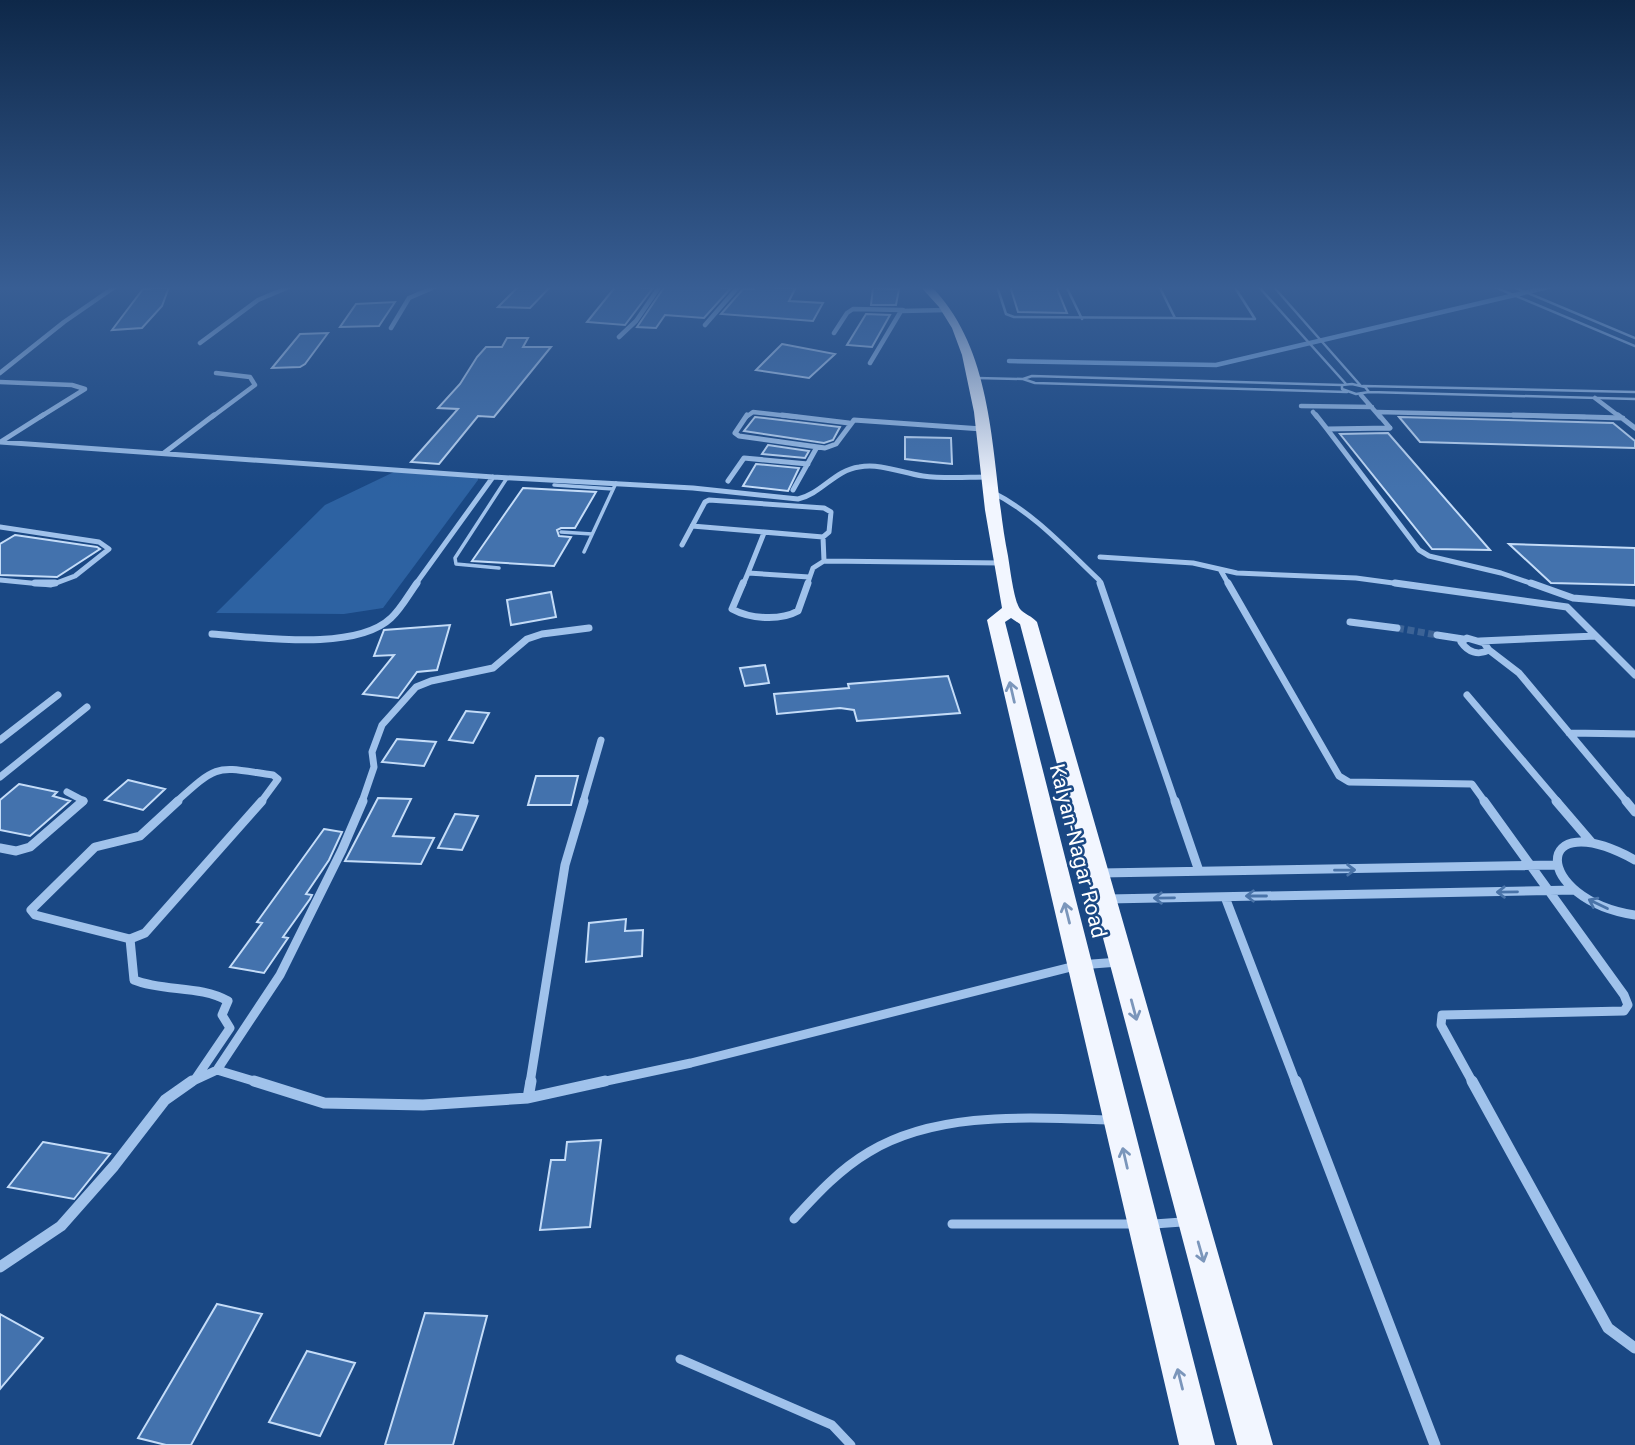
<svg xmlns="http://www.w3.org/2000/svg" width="1635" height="1445" font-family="Roboto,sans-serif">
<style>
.green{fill:#2d62a2}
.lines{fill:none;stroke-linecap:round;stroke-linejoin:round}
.stream{stroke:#92bdee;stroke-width:4.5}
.building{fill:#4372ad;stroke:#c4dcf8;stroke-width:2}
.minor-tunnel{stroke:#3c6396;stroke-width:7;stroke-dasharray:7 3.5;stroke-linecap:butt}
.service-far2{stroke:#a0c2eb;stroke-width:2.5}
.service-far1{stroke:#a0c2eb;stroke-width:3.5}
.service{stroke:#a0c2eb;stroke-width:9}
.minor-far4{stroke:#a0c2eb;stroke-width:4.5}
.minor-far3{stroke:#a0c2eb;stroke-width:5}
.minor-far2{stroke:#a0c2eb;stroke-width:7}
.minor-far1{stroke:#a0c2eb;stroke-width:9}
.minor{stroke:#a0c2eb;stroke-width:11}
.trunk{fill:#f2f6ff;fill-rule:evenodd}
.oneway{stroke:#7b96bb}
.oneway2{stroke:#4973a8}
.labels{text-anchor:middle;stroke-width:5;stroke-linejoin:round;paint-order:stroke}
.street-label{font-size:21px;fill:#fff;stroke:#1a4884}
</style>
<rect width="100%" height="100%" fill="#1a4884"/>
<path class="green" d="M396,471L477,474L478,480L383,608L344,614L216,613L325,505Z"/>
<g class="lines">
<path class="stream" d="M1009,361L1216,365L1553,286"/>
</g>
<path class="building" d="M519,286H551L530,308L498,307Z
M616,286L653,288L625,325L587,322Z
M665,286H702L731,288L704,318L665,315L656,328L637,327Z
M755,286L792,288L795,289L789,301L823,303L813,321L721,314L743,289H754Z
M1010,286H1056L1067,313L1018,312Z
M169,287L162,306L142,328L112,330L143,289Z
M873,288L899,289L896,305H871Z
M395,302L379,326L340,327L356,304Z
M866,314L890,315L872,347L847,345Z
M328,333L305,364L300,367L272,368L300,334Z
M507,338H528L523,347H551L494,417L478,416L439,464L411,462L458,409L438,408L460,384L477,357L486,347H502Z
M782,344L835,354L809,378L756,370Z
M755,417L781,420L840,427L833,440L824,443L744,431Z
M1399,417L1613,423L1635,441V448L1420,442Z
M1388,433L1490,550L1432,549L1340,434Z
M905,437L951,438L952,464L905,459Z
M768,445L809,451L805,458L762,454Z
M756,464L799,468L788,491L743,486Z
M523,488L596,492L575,528H561L557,530L559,536L571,537L554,566L472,561Z
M15,535L97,547L100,549L57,577L0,575V544Z
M1509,544L1635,548V585L1551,583Z
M551,592L556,617L511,625L507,600Z
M450,625L437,670L417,672L398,698L363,694L394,655L374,656L384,630Z
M765,665L769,683L745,686L740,668Z
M948,676L960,713L857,721L854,710L840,708L777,714L774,694L849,688L848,684Z
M466,711L489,713L473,743L449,740Z
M397,739L436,742L424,766L382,762Z
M536,776H578L571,805H528Z
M128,780L165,789L143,810L105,800Z
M19,784L57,792L53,796L70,801L30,836L0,830V800Z
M378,798L411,799L393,836L434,838L421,864L345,861Z
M455,814L478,816L462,850L438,848Z
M324,829L342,832L329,860L306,894L312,895L310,899L283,937L288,938L264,973L230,967L262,923L257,922Z
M626,919L625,931L643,930L642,956L586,962L589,923Z
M601,1140L590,1227L540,1230L551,1160H565L567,1142Z
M43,1142L110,1154L74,1199L8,1187Z
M217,1304L262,1314L191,1445H166L138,1438Z
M425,1313L487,1316L453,1445H385Z
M0,1314L43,1338L0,1389Z
M307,1351L355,1363L320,1436L269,1422Z"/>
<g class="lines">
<path class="minor-tunnel" d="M1397,628L1437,635"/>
<path class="service-far2" d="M997,286L1006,314L1014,317L1175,318L1159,286
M1066,286L1082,319
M1258,286L1346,384
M1273,286L1361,386
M1492,286L1635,346
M1511,286L1635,338
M1175,318L1255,319L1234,286
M977,378L1023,379L1035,383L1347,392
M1023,379L1032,376L1342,385
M1352,384L1365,387L1369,392L1356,394L1342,389V385Z
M1363,386L1635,392
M1369,392L1635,399"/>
<path class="service-far1" d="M554,485L613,489
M561,532L592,534
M584,552L616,483
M499,568L456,564L455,558L507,478"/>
<path class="service" d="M794,1219C817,1194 840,1169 869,1152C939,1110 1032,1118 1110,1120
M952,1224H1133
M1154,1224L1182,1222
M680,1359L832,1425L851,1445"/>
<path class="minor-far4" d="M705,325L739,286
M391,328L409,298L437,286
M834,333L847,313L853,309L903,310
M619,337L636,321L660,286
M200,343L258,300L291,286
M870,363L901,311L946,310
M0,373L64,322L116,286
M0,382L72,385L85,389L40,417
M1361,395L1380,417
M1595,398L1620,417
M1301,406L1372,407
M1313,412L1317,417
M1377,412L1585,417
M212,417L255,385L250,377L216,373
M746,417L753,412L797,417"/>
<path class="minor-far3" d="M747,415L735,433L739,436L825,448L836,444L854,420L982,429
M782,415L849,423
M1316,415L1327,429
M1379,415L1390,428
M1513,415L1623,418
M1618,415L1635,428
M1390,428L1327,429L1419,550L1429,556L1501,573L1536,585
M2,441L43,415
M0,442L493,477L693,488L798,499C821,494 835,470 859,467C881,463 902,473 923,476C945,479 967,477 988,477
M164,453L214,415
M728,481L744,458L808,464
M793,490L817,447
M992,492C1034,513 1065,548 1099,580L1101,585
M692,526L823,537
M0,527L99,542L109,549L75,576L51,585L0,580
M682,545L705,502L709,500L824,508L831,512L829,532L823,537L824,561
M1100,557L1193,563L1237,573L1356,578L1408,585
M1221,571L1229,585
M748,573L764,533
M415,585L493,477
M743,585L748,573L809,577
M807,585L813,568L824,561L1001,563"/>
<path class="minor-far2" d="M35,583H55
M743,583L732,609C750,619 780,621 798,611L808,583
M1100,583L1175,802
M1228,583L1339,776L1349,782L1472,784L1485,802
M1395,583L1567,607L1596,636
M1531,583L1573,598L1635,603
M1350,622L1397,628
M212,634C258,637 355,652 391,618C401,609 409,594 417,583
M1437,635L1463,639
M1467,638L1484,643L1489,650C1478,656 1468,652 1461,642Z
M1480,641L1596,636L1635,675
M1489,650L1519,673L1627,802
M1467,695L1558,802
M1569,733L1635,734
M0,740L58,695
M0,777L87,707
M67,792L84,801L82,802
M176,802C220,762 216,767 273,775L278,779L261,802
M362,802L374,767L372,752L382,725L416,687L431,681L493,668L527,639L542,634L589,628
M583,802L601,740"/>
<path class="minor-far1" d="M178,801L140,836L95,847L31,910L35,915L130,939L145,933L262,801
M1175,801L1199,871
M1556,801L1592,843
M1626,801L1635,812
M0,848L16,851L30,847L83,801
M1635,860C1531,803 1532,899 1635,915
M1101,873L1557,865
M1225,897L1296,1083
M1108,899L1575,890
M130,939L134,980C164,992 200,985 228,1001L222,1015L230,1028L196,1078
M217,1070L260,1083
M189,1083L217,1070L280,975L342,850L363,801
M530,1083L565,865L584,801
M597,1083L691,1063L1079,965L1119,962
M1473,1083L1441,1025L1442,1015L1624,1011L1628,1005L1624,995L1484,801"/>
<path class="minor" d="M254,1081L324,1103L423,1105L528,1098
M531,1081L528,1098L605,1081
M1296,1081L1435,1445
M1472,1081L1608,1328L1635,1348
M0,1267L61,1226L114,1166L165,1100L192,1081"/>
<path class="trunk" d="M920,286H931C999,355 990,467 1008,556C1010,568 1014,601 1020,609C1024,614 1032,616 1037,622L1273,1445H1237L1020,624L1011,618L1005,622L1215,1445H1179L987,620L1002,608L985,510L974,412L962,355L952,328L939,307Z"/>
</g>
<defs><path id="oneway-shaft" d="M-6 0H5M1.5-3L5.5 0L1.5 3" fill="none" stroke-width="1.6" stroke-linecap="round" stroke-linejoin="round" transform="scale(1.75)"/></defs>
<g class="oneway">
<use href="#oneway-shaft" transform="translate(1012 692) rotate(-103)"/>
<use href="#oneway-shaft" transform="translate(1067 913) rotate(-104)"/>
<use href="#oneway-shaft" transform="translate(1134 1010) rotate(75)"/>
<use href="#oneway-shaft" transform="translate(1125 1158) rotate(-103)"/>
<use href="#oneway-shaft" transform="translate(1201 1252) rotate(74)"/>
<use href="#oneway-shaft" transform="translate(1180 1379) rotate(-104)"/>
</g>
<g class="oneway2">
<use href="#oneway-shaft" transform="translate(1345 870) rotate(-1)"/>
<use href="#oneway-shaft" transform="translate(1507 892) rotate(179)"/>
<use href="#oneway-shaft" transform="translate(1256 896) rotate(180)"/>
<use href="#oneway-shaft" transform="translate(1164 898) rotate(179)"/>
<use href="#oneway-shaft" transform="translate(1598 904) rotate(-154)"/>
</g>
<linearGradient id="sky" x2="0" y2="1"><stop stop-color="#0e2849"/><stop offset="0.59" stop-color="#385e94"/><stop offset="1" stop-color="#385e94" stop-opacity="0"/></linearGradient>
<rect width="1635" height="488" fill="url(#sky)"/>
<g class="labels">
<g class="street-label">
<text transform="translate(1078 851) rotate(76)" y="7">Kalyan-Nagar Road</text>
</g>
</g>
</svg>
